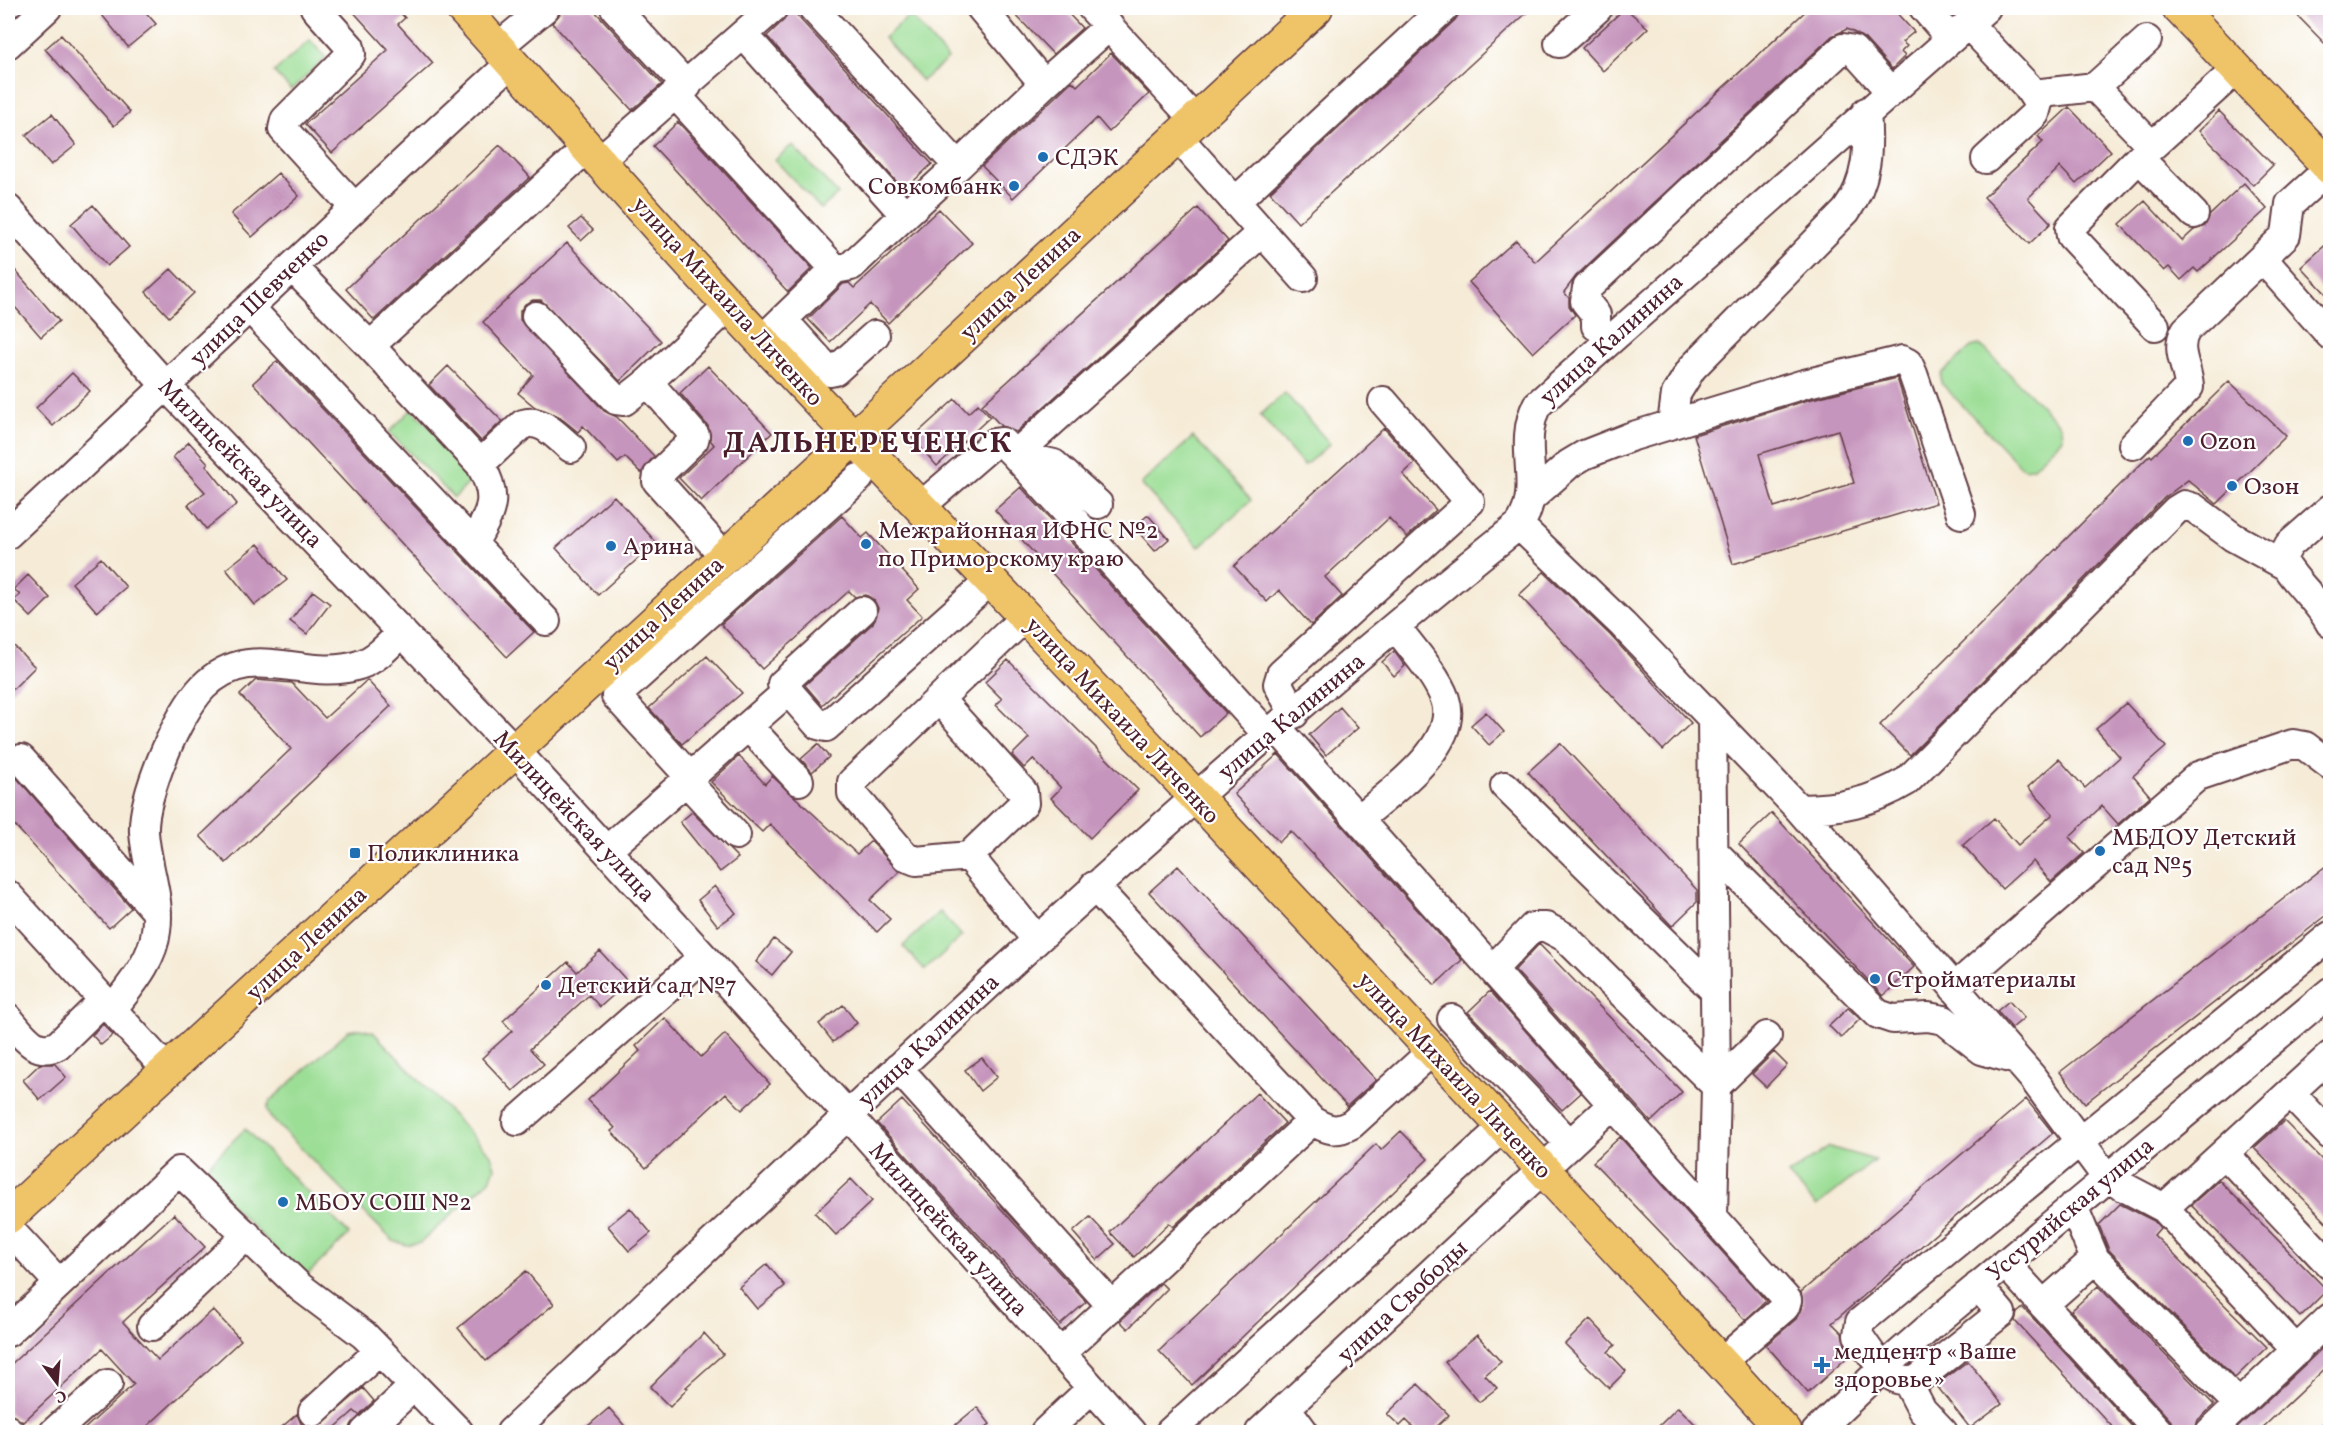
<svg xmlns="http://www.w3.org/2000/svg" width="2338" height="1440" font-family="Vollkorn,serif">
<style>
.green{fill:#9cde96;stroke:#737e60;stroke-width:1.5}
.building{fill:#c695bd;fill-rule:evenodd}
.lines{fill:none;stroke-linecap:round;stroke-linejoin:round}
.minor-casing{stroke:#643e45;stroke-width:32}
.major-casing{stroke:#643e45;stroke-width:36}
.minor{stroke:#fff;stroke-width:28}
.major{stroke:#efc469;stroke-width:33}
.rail{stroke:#4a1f2b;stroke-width:4.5}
.poi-dot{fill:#1f6fb2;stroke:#fff;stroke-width:2}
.labels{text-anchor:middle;stroke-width:4.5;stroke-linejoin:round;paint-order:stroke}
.poi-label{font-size:24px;fill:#4a1f2b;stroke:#fff;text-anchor:start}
.street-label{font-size:24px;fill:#4a1f2b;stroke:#fff}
.district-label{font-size:30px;font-weight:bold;letter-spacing:1.5px;fill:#4a1f2b;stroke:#fff}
</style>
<rect width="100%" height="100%" fill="#fff"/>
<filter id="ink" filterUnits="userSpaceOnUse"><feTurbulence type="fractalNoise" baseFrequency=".0167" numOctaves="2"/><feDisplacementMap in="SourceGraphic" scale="12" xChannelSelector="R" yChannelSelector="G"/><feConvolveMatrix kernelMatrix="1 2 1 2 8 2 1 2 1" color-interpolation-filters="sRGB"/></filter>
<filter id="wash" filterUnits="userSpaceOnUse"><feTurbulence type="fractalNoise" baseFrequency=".008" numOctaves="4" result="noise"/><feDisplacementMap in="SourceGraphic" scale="24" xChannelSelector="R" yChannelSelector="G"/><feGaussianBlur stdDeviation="1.35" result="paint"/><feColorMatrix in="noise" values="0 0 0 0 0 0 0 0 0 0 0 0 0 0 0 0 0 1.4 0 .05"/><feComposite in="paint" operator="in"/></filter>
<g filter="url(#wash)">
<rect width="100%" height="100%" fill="#f5ebd6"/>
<path class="green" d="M910,15L948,59L922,81L884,38Z
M310,40L326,58L291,90L274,72Z
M792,145L838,194L821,209L775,160Z
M1978,345L1984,348L2061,426L2062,439L2033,467L2026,469L2020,466L1941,383V374L1971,347Z
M1285,393L1330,444L1304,466L1260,415Z
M412,409L477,475L454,498L389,432Z
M1193,437L1251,500L1199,547L1141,484Z
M940,912L962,936L925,970L903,946Z
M360,1029L373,1032L491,1155L495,1168L490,1180L420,1243L407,1245L393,1241L270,1117L267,1109L270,1101L348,1031Z
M245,1129L349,1234L304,1278L200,1173Z
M1829,1147L1875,1160L1817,1206L1788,1175Z"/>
<g id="blocks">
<path class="building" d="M112,8H142L156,24L128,47L102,15Z
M350,8H396L405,18L398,24L433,63L332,153L305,124L388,50Z
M561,8H592L662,84L632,110L552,23L560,14Z
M790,8L932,164L904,190L767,36L784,20Z
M1009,8H1063L1082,28L1053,54Z
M1463,8H1532L1298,223L1270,192L1455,20Z
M1625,8L1648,28L1603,71L1582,48Z
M1809,8H1892L1914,32L1902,42L1907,46L1901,52L1905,56L1892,69L1865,39L1857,34L1847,29L1832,36L1576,276L1564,292L1569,298V306L1575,315L1533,353L1469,282L1516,240L1535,262Z
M2290,8H2331V50Z
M61,35L130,112L114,126L45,49Z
M1111,53L1149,94L1109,132L1097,118L1013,198L982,166L1072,81L1077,86Z
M2069,107L2111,151L2076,184L2060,167L2028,198L2051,223L2029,244L1984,197L2043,142L2038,136Z
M2219,111L2273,165L2253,185L2199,131Z
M52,114L76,145L51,165L26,135Z
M678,122L812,268L788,292L653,146Z
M500,145L530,177L374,320L346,289Z
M278,173L299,196L252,237L231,214Z
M2244,183L2267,209L2198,272L2194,268L2181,280L2169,267L2164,271L2120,224L2145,201L2182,241L2194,230L2205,226L2210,215Z
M93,205L129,247L107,266L71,224Z
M1198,208L1228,241L1016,432L1001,426L982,405Z
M939,209L972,243L888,323L870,304L830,342L808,319L843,284L849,283L854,288Z
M581,218L593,230L581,241L569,228Z
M2331,240V299L2301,267Z
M567,243L661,341L620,381L541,300H533L525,304L520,311V320L604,411L617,417L654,456L641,473L625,457L618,463L583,426L578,432L558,416L535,407L518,393L533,375L483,322Z
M8,262L59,321L41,337L8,299Z
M171,269L194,293L169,317L146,292Z
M277,361L534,632L507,657L253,383Z
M448,366L502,421L481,441L429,385Z
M708,366L772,433L701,501L679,478L714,445L711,441L708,426L680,393Z
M72,373L90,391L53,426L36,408Z
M1897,378L1936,503L1733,564L1694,435L1808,400ZM1838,430L1854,483L1774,507L1759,454Z
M2229,381L2286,436L2217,504L2188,480L2164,498L1910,755L1880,725L2150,455L2152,457Z
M955,399L968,413L978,404L990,417L937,466L912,438Z
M1384,428L1415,463L1403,474L1436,510L1407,537L1389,518L1325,577L1342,596L1311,625L1279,590L1267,602L1234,566Z
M189,442L208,463L206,465L237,504L206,529L188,505L205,492L173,457Z
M1021,487L1226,713L1200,737L995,510Z
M614,496L656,542L598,595L556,548Z
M1148,515L1169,539L1155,551L1134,527Z
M842,516L862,538L868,533L919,589L907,600L922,616L822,705L805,685L873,623L878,608L874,600L866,595L855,597L849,591L762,669L721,624Z
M258,544L287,580L255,605L226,569Z
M101,558L126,587L97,612L72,583Z
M1544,572L1610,635L1691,723L1663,750L1519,595Z
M28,575L50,598L31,617L14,600L20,595L14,589Z
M313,591L330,604L307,634L290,621Z
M8,640L35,667L8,694Z
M1394,651L1405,666L1394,676L1382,662Z
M707,656L742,693L682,744L649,708Z
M1008,660L1138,790L1090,838L1051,798L1061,788L1033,759L1024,768L1012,755L1029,738L996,705L1002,699L985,682Z
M256,680L292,683L325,718L367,680L391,706L226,863L200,836L291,749L240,695Z
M2126,703L2166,747L2133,776L2150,796L2118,824L2102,806L2069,837L2084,853L2051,882L2033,861L2002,889L1963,845L1994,818L2018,845L2053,814L2028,787L2059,759L2085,788L2120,757L2096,729Z
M1340,707L1358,728L1326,755L1309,735Z
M1486,712L1504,732L1489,745L1471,725Z
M1560,743L1697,890V902L1672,926L1528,772Z
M818,744L829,757L812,772L801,759Z
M1278,754L1462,960L1435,985L1291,831L1279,842L1234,794Z
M739,756L765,784L772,776L857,854L871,841L899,872L870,900L890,919L877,932L770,824L762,832L711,782Z
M8,768L131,908L109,928L8,818Z
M692,812L738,858L720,872L680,822Z
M1772,813L1914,967L1883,996L1739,844Z
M2331,862V912L2085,1103L2060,1072Z
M1178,866L1376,1080L1347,1106L1149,892Z
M715,886L736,913L718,926L698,900Z
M774,939L791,952L772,975L756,962Z
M1539,944L1682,1092L1651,1122L1515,970Z
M600,951L628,982L600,1007L589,995L530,1049L544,1064L513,1091L482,1058L512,1031L503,1021L568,962L577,972Z
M1490,991L1581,1093L1562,1110L1468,1012Z
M2009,1001L2024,1018L2012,1028L1997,1011Z
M843,1005L857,1023L833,1042L819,1024Z
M1848,1008L1860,1019L1841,1038L1829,1026Z
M665,1018L701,1057L725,1034L770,1084L742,1110L726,1093L646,1168L611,1131L615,1128L588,1100L640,1051L636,1046Z
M103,1024L113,1035L101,1045L92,1035Z
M1774,1052L1787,1065L1766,1087L1752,1074Z
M982,1058L997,1077L980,1091L965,1070Z
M40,1064H55L66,1077L40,1100L23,1080Z
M1257,1093L1285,1123L1173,1227L1169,1223L1134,1257L1110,1232Z
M2026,1099L2053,1133L1832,1323L1842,1333L1845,1345L1851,1354L1808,1393L1766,1345L1796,1319L1803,1305L1801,1292Z
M902,1100L1086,1302L1060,1325L877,1123Z
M2284,1121L2331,1169V1227L2254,1148Z
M1401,1131L1428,1159L1192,1385L1159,1351L1376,1144L1381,1150Z
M1620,1137L1766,1301L1745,1320L1593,1162Z
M851,1179L872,1201L836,1235L815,1213Z
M2219,1180L2327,1290L2300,1317L2191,1205Z
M2120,1204L2154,1221L2160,1228L2154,1235L2267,1347L2235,1378L2109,1250L2099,1225Z
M630,1208L651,1233L629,1251L608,1226Z
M174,1214L205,1247L123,1322L158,1360L213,1310L241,1340L141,1432H81L134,1384L102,1349L23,1422L10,1414L8,1411V1367Z
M1090,1217L1115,1244L1097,1260L1073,1232Z
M767,1264L785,1286L757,1309L739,1287Z
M526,1271L554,1304L486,1361L458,1328Z
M1161,1283L1167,1289L1128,1329L1120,1321Z
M2098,1286L2214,1405L2198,1420L2194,1432H2175L2171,1421L2071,1311Z
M2023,1308L2031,1316L2137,1432H2117L2015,1321L2017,1313Z
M1590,1319L1615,1345L1608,1352L1626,1371L1609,1388L1565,1344Z
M704,1333L723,1354L686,1387L688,1388L670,1407L650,1387Z
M1477,1335L1501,1362L1485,1375L1497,1388L1479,1402L1445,1362Z
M2331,1340V1363L2258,1432H2233Z
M1968,1361L2002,1404L1970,1428L1936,1385Z
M1418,1384L1449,1415L1431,1432H1418L1406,1420L1400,1426L1387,1414Z
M363,1388L374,1401L359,1415L354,1411L330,1432H276L297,1414L301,1424L309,1428H317Z
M977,1407L990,1424L980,1432H947Z
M1678,1407L1703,1432H1653Z
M609,1408L630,1432H581Z"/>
</g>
</g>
<g filter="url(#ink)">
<use href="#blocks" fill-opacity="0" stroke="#643e45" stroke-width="1.5"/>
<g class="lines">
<defs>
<path id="minor" d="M315,8L350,47L351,54L285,120L283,129L354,207
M615,8L687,86
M813,8L958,166L1044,84L981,8
M1092,8L1195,120
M1924,8L1951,39
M1968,24L2027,86L2038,103L2035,114L1986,159
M744,35L905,215L958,166
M2147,40L2095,87L2152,146
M1559,43L1598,8
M8,44L47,8
M498,47L545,8
M1044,84L1109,26
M2033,94L2095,87
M676,95L835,269L851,266L905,215
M1177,136L1303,278
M2139,158L2070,228L2071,236L2155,326
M600,160L773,8
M1236,201L1444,8
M8,209L167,387L523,759L848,1115L1131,1432
M2194,214L2139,158L2238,68
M2262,258L2330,335
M292,267L370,346
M250,308L546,621
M536,316L616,400L624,401L648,382L730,305
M783,320L830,372L835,371L875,335
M1596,326V315L1585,301L1587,288L1843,48L1853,50L1891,92
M770,332L835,269
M648,382L695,436L694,440L658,475L657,481L725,557
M1672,424L1676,394L1692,368L1846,211C1868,181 1869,149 1866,112
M2133,445L2189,387C2188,366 2174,350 2186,330L2286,235L2290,204L2330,168
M1015,455L1268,735
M1015,455L1054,464L1098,504
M480,464L523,424C543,418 557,437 571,448
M1531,498L1569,464L1584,455L1630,437L1804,384L1902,360L1908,363L1913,374L1961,514
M921,506L994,443L1002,442L1015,455L1262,232
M2330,509L2289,545L2282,558C2289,577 2319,601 2330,623
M1519,525L1623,625L1799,809C1839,809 1872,802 1907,781L2176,510L2184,505L2194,508L2233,537L2284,565
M8,534C176,378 341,218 511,63
M473,544C491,511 500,499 480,464L370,346L588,147
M862,611L782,684L818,725L826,727L991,580
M788,691L748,726L799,781
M939,699L852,782V793L906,857L916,861L969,856L1036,939
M1294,714L1278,684L1281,674L1470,502L1383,401
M1712,719L1716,1086L1713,1216
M1277,728L1787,1300L1785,1307L1721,1362
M21,759L157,912
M690,777L616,696L859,478
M1505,786L1713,989
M1799,809L2032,1077L2107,1178L2164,1208L2297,1351
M1359,819C1388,794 1461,745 1445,699C1437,676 1411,647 1396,627
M736,835L686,781L748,726
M607,850L686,781
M1714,852L1878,1014L1893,1019L1928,1017L1944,1020L1982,1050L2017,1060
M969,856L1024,803L1023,792L939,699L1026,616
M8,895L168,1071
M1493,969L1533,927H1546L1565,937L1716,1086L1767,1036
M1954,988L2198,776L2293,744L2305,746L2330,765
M112,1010C129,987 153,961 156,931C161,898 146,865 144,832C142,796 178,713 203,687C251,638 304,683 359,665C376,660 390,644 402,632
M8,1018C22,1034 35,1057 58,1045L103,1001
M1452,1019L1570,1144
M898,1068L1111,1305
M2290,1093L2330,1135
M517,1121L703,957
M1312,1121C1328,1130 1336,1133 1352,1124L1432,1051
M2224,1153L2330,1265
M2073,1206L2095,1259L2239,1405
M2164,1208L2330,1056
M8,1228L58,1282
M2005,1263L2159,1432
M1978,1286L2001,1313L1918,1379C1890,1390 1873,1355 1858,1335L1860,1322L2330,936
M2043,1305L2095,1259
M152,1326L247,1235
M8,1332L179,1171L300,1287L364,1335L459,1432
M1060,1354L1312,1121L1094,886
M1908,1383L1922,1410L1943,1432
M1287,1409L1304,1432
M313,1412L379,1351
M8,1430L10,1432
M54,1432L108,1384
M365,1432L414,1386
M511,1432C841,1123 1165,807 1519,525C1545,489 1516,447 1537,405L1986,8
M1045,1432L1091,1389
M1170,1432L1503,1127
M1260,1432L1613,1104
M1816,1432L1883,1368L1939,1319L2330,992
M2210,1432L2330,1318"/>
<path id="major" d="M462,8C582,140 699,277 823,406C1149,743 1468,1087 1785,1432
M2179,8L2330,168
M8,1217L855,437L1316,8"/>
</defs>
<use href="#minor" class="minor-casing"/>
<use href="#major" class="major-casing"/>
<use href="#minor" class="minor"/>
<use href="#major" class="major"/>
<path class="rail" d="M2316,1432L2330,1419"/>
</g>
</g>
<g class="poi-dot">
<circle cx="1043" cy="157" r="6"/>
<circle cx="1014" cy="186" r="6"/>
<circle cx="2188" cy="441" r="6"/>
<circle cx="2232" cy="486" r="6"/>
<circle cx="866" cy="544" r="6"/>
<circle cx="611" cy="546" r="6"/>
<circle cx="2100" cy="851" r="6"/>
<rect x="349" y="847" width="12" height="12" rx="3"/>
<circle cx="1875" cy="979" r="6"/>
<circle cx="546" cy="985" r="6"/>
<circle cx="283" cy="1202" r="6"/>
<path d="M1819 1356h6v6h6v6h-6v6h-6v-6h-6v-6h6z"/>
</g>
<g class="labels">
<g class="poi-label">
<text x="1055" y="165">СДЭК</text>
<text x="1002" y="194" text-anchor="end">Совкомбанк</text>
<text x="2200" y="449">Ozon</text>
<text x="2244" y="494">Озон</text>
<text x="878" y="538">Межрайонная ИФНС №2<tspan x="878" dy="28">по Приморскому краю</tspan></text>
<text x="623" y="554">Арина</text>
<text x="2112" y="845">МБДОУ Детский<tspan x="2112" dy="28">сад №5</tspan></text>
<text x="367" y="861">Поликлиника</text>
<text x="1887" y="987">Стройматериалы</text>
<text x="558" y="993">Детский сад №7</text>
<text x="295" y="1210">МБОУ СОШ №2</text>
<text x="1834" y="1359">медцентр «Ваше<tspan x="1834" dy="28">здоровье»</tspan></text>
</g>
<g class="street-label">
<text transform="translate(1020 283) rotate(-43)" y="8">улица Ленина</text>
<text transform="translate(259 298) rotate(-44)" y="8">улица Шевченко</text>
<text transform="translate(728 301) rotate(48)" y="8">улица Михаила Личенко</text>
<text transform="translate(1611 339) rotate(-42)" y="8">улица Калинина</text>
<text transform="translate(241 463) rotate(46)" y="8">Милицейская улица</text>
<text transform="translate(663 613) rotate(-43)" y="8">улица Ленина</text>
<text transform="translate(1291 716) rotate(-40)" y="8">улица Калинина</text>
<text transform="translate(1123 720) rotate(47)" y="8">улица Михаила Личенко</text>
<text transform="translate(575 816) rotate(47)" y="8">Милицейская улица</text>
<text transform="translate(306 943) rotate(-43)" y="8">улица Ленина</text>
<text transform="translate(928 1040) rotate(-43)" y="8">улица Калинина</text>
<text transform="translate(1455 1075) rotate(47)" y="8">улица Михаила Личенко</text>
<text transform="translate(2070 1209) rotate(-40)" y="8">Уссурийская улица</text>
<text transform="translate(949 1229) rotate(48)" y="8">Милицейская улица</text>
<text transform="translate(1402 1301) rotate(-43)" y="8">улица Свободы</text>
</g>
<g class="district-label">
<text x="868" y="452">ДАЛЬНЕРЕЧЕНСК</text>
</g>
</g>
<rect width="2338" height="1440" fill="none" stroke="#fff" stroke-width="30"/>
<g transform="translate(57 1383) rotate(164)" stroke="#ffffff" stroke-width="4.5" paint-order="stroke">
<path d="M0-4.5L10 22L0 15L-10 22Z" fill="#4a1f2b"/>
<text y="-9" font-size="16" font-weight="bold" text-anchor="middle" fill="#4a1f2b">С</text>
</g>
</svg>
